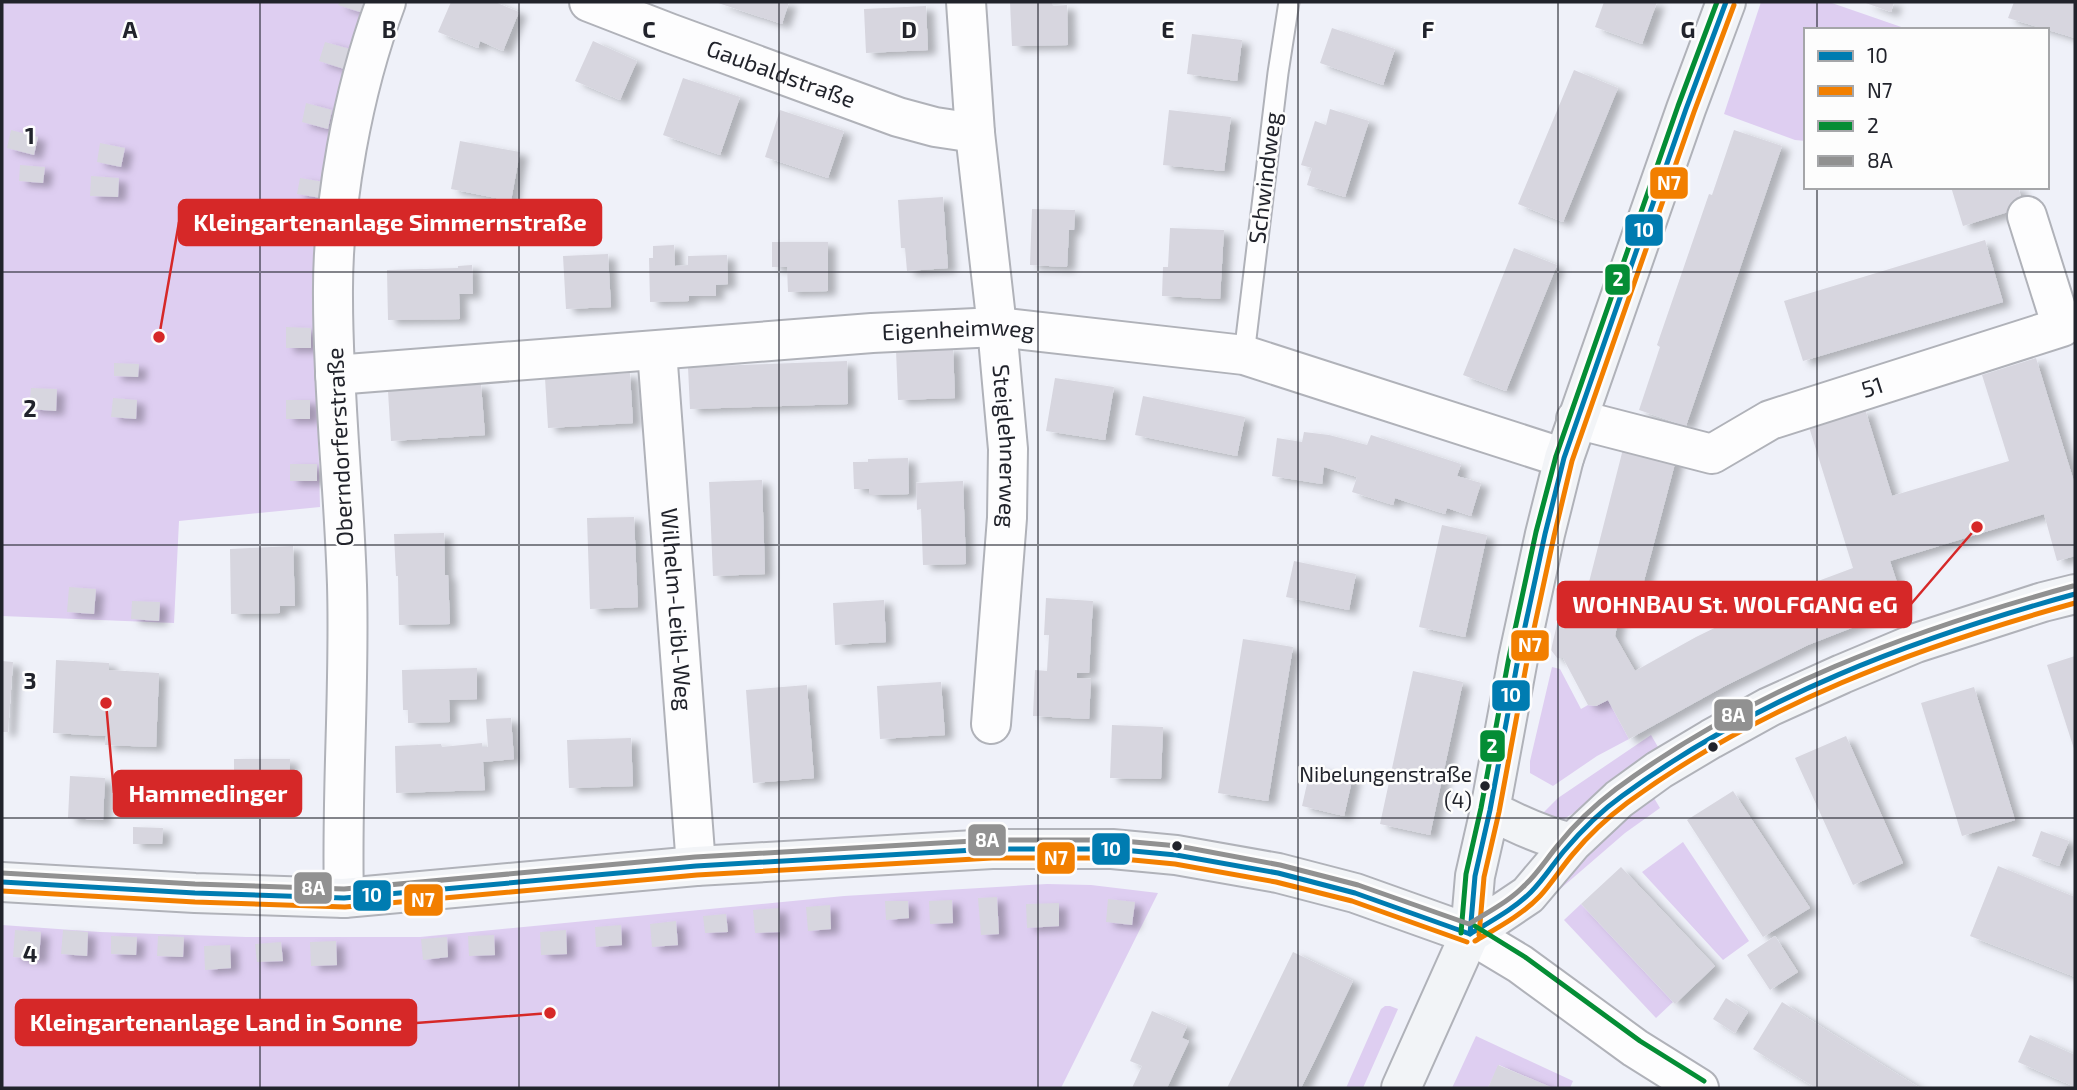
<svg xmlns="http://www.w3.org/2000/svg" width="2077" height="1090" font-family="'Exo 2',sans-serif">
<style>
.green{fill:#decef1}
.building{fill:#d7d6df;filter:url(#shadow)}
.lines{fill:none;stroke-linecap:round;stroke-linejoin:round}
.lane-casing{stroke:#b0b2b9;stroke-width:23}
.street-casing{stroke:#b0b2b9;stroke-width:42}
.secondary-casing{stroke:#b0b2b9;stroke-width:42}
.lane{stroke:#fdfdfe;stroke-width:19}
.street{stroke:#fdfdfe;stroke-width:38}
.secondary{stroke:#f2f4f7;stroke-width:38}
.bus-1-casing{stroke:#fdfdfd;stroke-width:10}
.bus-2-casing{stroke:#fdfdfd;stroke-width:10}
.bus-3-casing{stroke:#fdfdfd;stroke-width:10}
.bus-4-casing{stroke:#fdfdfd;stroke-width:10}
.bus-1{stroke:#007cb1;stroke-width:5}
.bus-2{stroke:#f27f00;stroke-width:5}
.bus-3{stroke:#048d35;stroke-width:5}
.bus-4{stroke:#919191;stroke-width:5}
.grid{fill:none;stroke:#21232b;stroke-width:2;stroke-opacity:0.55}
.bus-dot{fill:#21232b;stroke:#fdfdfd;stroke-width:2.5}
.labels{text-anchor:middle;stroke-width:5;stroke-linejoin:round;paint-order:stroke}
.bus-label{font-size:21px;fill:#21232b;stroke:#fdfdfd;text-anchor:end}
.street-label{font-size:23px;fill:#21232b;stroke:#fdfdfd}
.grid-label{font-size:23px;text-anchor:middle;font-weight:bold;fill:#21232b;stroke:#fdfdfd;stroke-width:5;stroke-linejoin:round;paint-order:stroke}
.leader{fill:none;stroke:#d62828;stroke-width:2.5}
.callout-dot{fill:#d62828;stroke:#fdfdfd;stroke-width:2.5}
.callout{fill:#d62828;stroke:#d62828;stroke-width:2.5}
.callout-label{font-size:24px;text-anchor:middle;font-weight:bold;fill:#fff}
.line-badge{stroke:#fdfdfd;stroke-width:2.5}
.badge-label{font-size:19px;text-anchor:middle;font-weight:bold;fill:#fff}
</style>
<defs>
<filter id="shadow"><feDropShadow dx="8" dy="4.5" stdDeviation="3.5" flood-color="#0004"/></filter>
</defs>
<rect width="100%" height="100%" fill="#eff1f9"/>
<path class="green" d="M2,2H369L315,299L320,507L179,521L174,623L2,616Z
M1761,2H1829L1910,30H1806V141L1795,140L1724,114Z
M1552,667L1560,669L1581,709L1588,705L1596,706L1608,700L1629,739L1597,756L1553,786L1530,773V761Z
M1651,735L1658,747L1613,778L1575,812L1564,819L1550,820L1540,816L1558,798Z
M1654,798L1660,808L1625,833L1559,890C1587,851 1616,825 1654,798Z
M1683,842L1749,941L1723,960L1642,872Z
M1047,884L1091,885L1158,893L1061,1088H2V925L100,932L246,937H420L844,896Z
M1581,904L1673,1002L1656,1018L1564,920Z
M1385,1006H1390L1398,1009L1363,1088H1346L1381,1009Z
M1476,1036L1573,1081L1570,1088H1552L1499,1065L1488,1088H1452Z"/>
<path class="building" d="M340,2H367L363,13L338,5Z
M451,2H495L519,12L503,51L480,41L478,48L438,32Z
M715,2H789L782,24Z
M1010,2H1052L1053,6L1067,5L1068,45L1012,46Z
M1604,2H1657L1642,44L1595,27Z
M1863,2H1894L1891,12Z
M2014,2H2075V38L2008,18Z
M926,6L928,50L866,53L864,9Z
M1332,28L1395,49L1383,85L1320,63Z
M1192,34L1242,40L1237,81L1187,74Z
M593,41L637,61L620,100L575,81Z
M325,42L350,49L344,69L319,61Z
M1574,70L1618,88L1563,222L1518,204Z
M683,78L740,97L720,155L663,135Z
M306,103L332,110L328,129L302,122Z
M1330,109L1369,121L1345,197L1307,185L1312,168L1301,165L1315,121L1326,125Z
M780,110L844,131L828,178L765,157Z
M1169,110L1231,117L1224,171L1163,165Z
M11,130L38,137L34,155L7,148Z
M1734,130L1782,146L1686,426L1639,410L1660,347L1657,345L1709,194L1712,195Z
M460,141L520,152L511,201L451,189Z
M100,143L125,148L121,167L97,162Z
M20,165L45,167L43,183L19,181Z
M91,176L119,178L118,197L90,196Z
M300,178L324,182L321,198L297,194Z
M1951,187H2018L2024,207L1963,226Z
M943,197L948,268L907,271L905,248H901L898,200Z
M1032,209L1075,210L1074,230H1069L1067,267L1030,265Z
M1170,228L1224,230L1220,299L1162,296L1163,267H1168Z
M1985,240L2003,302L1803,361L1784,301Z
M772,242H828V291L788,292L787,267H772Z
M674,245L675,266L688,265V256L727,255L728,284L716,285V296H689V301L650,302L649,258H653V246Z
M1514,248L1557,265L1506,391L1463,375Z
M608,254L611,307L566,309L563,256Z
M472,265L473,294H459L460,319L388,320L387,270L458,268V266Z
M286,327L311,328V348H286Z
M953,348L955,398L898,400L896,350Z
M2036,358L2075,485V556L2057,561L2044,514L1890,561L1905,607L1808,645L1723,687L1629,739L1608,700L1596,706L1588,705L1563,658H1557L1551,650L1564,594L1574,588L1587,590L1623,449L1677,456L1635,615L1620,612L1615,636L1635,671L1696,637L1786,593L1853,568L1809,427L1865,409L1892,496L2009,461L1982,375Z
M847,361L848,404L690,409L688,367Z
M114,363L139,364L138,377L114,376Z
M630,373L633,423L548,428L545,378Z
M1055,378L1114,387L1105,440L1046,431Z
M481,384L485,435L391,441L388,391Z
M31,388L57,389L56,411L29,409Z
M1143,396L1245,417L1237,456L1135,435Z
M113,398L137,400L136,419L111,417Z
M286,400H310V419H286Z
M1304,432L1329,435L1367,445L1371,435L1461,464L1457,476L1481,483L1471,516L1447,508L1445,514L1395,498L1393,505L1352,492L1357,477L1324,467L1322,484L1272,476L1277,438L1302,442Z
M908,458L909,494L869,495V489H854L853,462H868V459Z
M290,464H317V481H290Z
M762,480L765,574L713,576L709,482Z
M963,481L966,564L923,565L921,509L917,510L916,483Z
M634,517L638,607L590,609L587,518Z
M1442,525L1487,535L1465,637L1419,627Z
M444,533L445,575H448L450,624L399,625L398,576H396L394,534Z
M293,546L295,606H280V613L231,614L230,549Z
M1294,561L1356,574L1349,610L1286,597Z
M69,587L96,589L94,614L67,612Z
M1046,598L1093,601L1089,673H1077V678L1091,679L1089,719L1033,716L1035,670L1047,671L1049,635H1044Z
M884,600L886,642L835,645L833,603Z
M132,601L160,602L159,621L131,619Z
M1243,639L1293,647L1268,801L1218,793Z
M2075,656V752L2047,665Z
M56,660L109,663V670L159,673L156,747L105,745L106,736L53,733Z
M2,661L13,662L8,732H2Z
M477,668V699L449,700L450,722L408,723V710H403L402,670Z
M1413,671L1463,682L1430,835L1380,824Z
M941,682L945,735L880,739L877,686Z
M807,685L814,778L753,783L746,690Z
M1974,687L2015,820L1962,836L1921,703Z
M511,718L514,759L483,762L485,790L396,793L395,746L441,744L442,747L482,743V747H488L486,719Z
M1112,725L1163,727L1161,779L1110,778Z
M1846,736L1903,863L1853,885L1795,758Z
M631,738L633,786L569,788L567,740Z
M234,759H290L289,804L234,803Z
M1311,766L1353,776L1344,816L1302,806Z
M70,776L105,778L103,820L68,818Z
M1733,791L1810,908L1763,937L1687,820Z
M133,827L163,828L162,844H133Z
M2041,831L2069,841L2059,866L2032,856Z
M1998,866L2075,897V977L1970,936Z
M1621,867L1715,966L1675,1004L1581,904Z
M997,897L999,934L981,935L978,898Z
M1108,899L1135,902L1132,925L1106,922Z
M952,900L953,923L930,924L929,901Z
M885,901H908L909,918L886,920Z
M1059,903V926L1027,928L1026,904Z
M830,905L831,929L808,931L806,907Z
M779,908L780,932L755,933L753,910Z
M726,914L728,932L705,933L703,916Z
M676,921L678,945L652,947L650,924Z
M621,925L622,945L596,947L595,927Z
M15,930L41,932L39,959L13,957Z
M63,930L88,932L87,956L61,954Z
M566,930L567,954L541,955L540,932Z
M494,935L495,955L469,956L468,936Z
M111,936L137,937L136,955L111,954Z
M158,936L184,937L183,957L157,956Z
M1775,936L1798,972L1770,990L1747,955Z
M447,937L448,957L423,960L421,939Z
M336,941L337,965L311,966L310,942Z
M281,942L283,961L257,962L255,944Z
M230,945L231,968L205,970L204,946Z
M1293,952L1353,981L1315,1060L1301,1088H1227Z
M1726,998L1748,1012L1735,1033L1713,1019Z
M1782,1002L1849,1044L1920,1088H1816L1798,1077L1753,1049Z
M1152,1011L1187,1026L1182,1038L1189,1041L1167,1088H1132L1142,1066L1130,1061Z
M2030,1035L2075,1055V1087L2018,1062Z
M1498,1065L1553,1088H1488Z"/>
<g class="lines">
<defs>
<path id="lane" d="M1244,355L1278,73L1289,2"/>
<g id="street">
<path id="s1" d="M589,2L669,33L898,117L935,127L975,133"/>
<path id="s2" d="M966,2L975,133L997,327L1008,449L1007,518L991,724"/>
<path id="s3" d="M657,351L696,866"/>
<path id="s4" d="M335,375L872,333L997,327L1244,355L1564,458"/>
<path id="s5" d="M1576,419L1712,454L1770,420L2062,327L2027,216"/>
<path d="M344,898C341,794 350,689 347,585C344,489 333,394 333,298C332,204 353,90 386,2"/>
<path d="M1470,934L1520,964L1635,1048L1699,1088"/>
</g>
<path id="secondary" d="M1490,810C1516,824 1542,836 1572,843
M2,882L195,893L344,898L696,866L992,849H1112L1176,855L1278,873L1355,893L1470,934
M1470,934L1475,876L1490,810L1518,659L1545,534L1564,458L1686,109L1726,2
M1401,1088L1470,934L1528,895L1572,843L1619,799L1659,770L1711,739L1769,707L1842,674L1916,643L2043,602L2075,594"/>
</defs>
<use href="#lane" class="lane-casing"/>
<use href="#street" class="street-casing"/>
<use href="#secondary" class="secondary-casing"/>
<use href="#lane" class="lane"/>
<use href="#street" class="street"/>
<use href="#secondary" class="secondary"/>
<defs>
<path id="bus-1" d="M2,882L195,893L344,898L696,866L992,849H1112L1176,855L1278,873L1355,893L1470,934
M1470,934L1475,876L1490,810L1518,659L1545,534L1564,458L1686,109L1726,2
M1470,934C1491,921 1514,909 1531,892C1544,879 1553,864 1564,851C1581,831 1601,811 1622,796C1757,697 1915,638 2075,594"/>
<path id="bus-2" d="M2,891L195,902L345,907L697,875L992,858H1112L1175,864L1276,882L1352,901L1467,942
M1479,935L1484,877L1499,812L1527,661L1554,536L1572,461L1694,112L1734,5
M1475,941C1497,928 1522,915 1540,896C1552,883 1561,868 1573,854C1588,836 1607,818 1627,803C1760,705 1917,647 2075,603"/>
<path id="bus-3" d="M1475,926L1525,957L1640,1041L1704,1081
M1461,933L1466,874L1481,808L1509,657L1536,532L1556,456L1678,106L1717,2"/>
<path id="bus-4" d="M2,873L195,884L344,889L695,857L991,840H1112L1178,846L1280,865L1358,885L1469,924C1488,912 1510,901 1525,885C1538,873 1547,858 1559,844C1575,824 1595,805 1616,789C1751,689 1912,630 2073,586"/>
</defs>
<use href="#bus-1" class="bus-1-casing"/>
<use href="#bus-2" class="bus-2-casing"/>
<use href="#bus-3" class="bus-3-casing"/>
<use href="#bus-4" class="bus-4-casing"/>
<use href="#bus-1" class="bus-1"/>
<use href="#bus-2" class="bus-2"/>
<use href="#bus-3" class="bus-3"/>
<use href="#bus-4" class="bus-4"/>
</g>
<path class="grid" d="M260,2V1088M519,2V1088M779,2V1088M1038,2V1088M1298,2V1088M1558,2V1088M1817,2V30M1817,187V1088M2,272H2075M2,545H2075M2,818H2075"/>
<g class="bus-dot">
<circle cx="1713" cy="747" r="6"/>
<circle cx="1485" cy="786" r="6"/>
<circle cx="1177" cy="846" r="6"/>
</g>
<g class="labels">
<g class="bus-label">
<text x="1472" y="782">Nibelungenstraße<tspan x="1472" dy="26">(4)</tspan></text>
</g>
<g class="street-label">
<text dy="8" stroke="none"><textPath href="#s1" startOffset="205">Gaubaldstraße</textPath></text>
<text transform="translate(1265 178) rotate(-83)" y="8">Schwindweg</text>
<text dy="8" stroke="none"><textPath href="#s4" startOffset="625">Eigenheimweg</textPath></text>
<text dy="8" stroke="none"><textPath href="#s5" startOffset="315">51</textPath></text>
<text transform="translate(340 447) rotate(-93)" y="8">Oberndorferstraße</text>
<text dy="8" stroke="none"><textPath href="#s2" startOffset="446">Steiglehnerweg</textPath></text>
<text dy="8" stroke="none"><textPath href="#s3" startOffset="259">Wilhelm-Leibl-Weg</textPath></text>
</g>
</g>
<g class="grid-label">
<text x="130" y="38">A</text>
<text x="389" y="38">B</text>
<text x="649" y="38">C</text>
<text x="909" y="38">D</text>
<text x="1168" y="38">E</text>
<text x="1428" y="38">F</text>
<text x="1688" y="38">G</text>
<text x="30" y="144">1</text>
<text x="30" y="417">2</text>
<text x="30" y="689">3</text>
<text x="30" y="962">4</text>
</g>
<path class="leader" d="M159 337L179 222M1977 527L1911 604M106 703L114 793M550 1013L416 1023"/>
<g class="callout-dot">
<circle cx="159" cy="337" r="7"/>
<circle cx="1977" cy="527" r="7"/>
<circle cx="106" cy="703" r="7"/>
<circle cx="550" cy="1013" r="7"/>
</g>
<g class="callout">
<rect x="179" y="200" width="422" height="45" rx="7"/>
<rect x="1558" y="582" width="353" height="45" rx="7"/>
<rect x="114" y="771" width="187" height="45" rx="7"/>
<rect x="16" y="1000" width="400" height="45" rx="7"/>
</g>
<g class="callout-label">
<text x="390" y="231">Kleingartenanlage Simmernstraße</text>
<text x="1735" y="613">WOHNBAU St. WOLFGANG eG</text>
<text x="208" y="802">Hammedinger</text>
<text x="216" y="1031">Kleingartenanlage Land in Sonne</text>
</g>
<g class="line-badge">
<rect x="1649" y="166" width="40" height="34" rx="7" fill="#f27f00"/>
<rect x="1624" y="213" width="40" height="34" rx="7" fill="#007cb1"/>
<rect x="1604" y="263" width="27" height="33" rx="7" fill="#048d35"/>
<rect x="1510" y="629" width="40" height="33" rx="7" fill="#f27f00"/>
<rect x="1491" y="679" width="40" height="33" rx="7" fill="#007cb1"/>
<rect x="1713" y="698" width="41" height="34" rx="7" fill="#919191"/>
<rect x="1479" y="729" width="27" height="34" rx="7" fill="#048d35"/>
<rect x="967" y="823" width="40" height="34" rx="7" fill="#919191"/>
<rect x="1091" y="832" width="40" height="34" rx="7" fill="#007cb1"/>
<rect x="1036" y="841" width="40" height="34" rx="7" fill="#f27f00"/>
<rect x="293" y="871" width="40" height="34" rx="7" fill="#919191"/>
<rect x="352" y="879" width="40" height="33" rx="7" fill="#007cb1"/>
<rect x="403" y="883" width="41" height="34" rx="7" fill="#f27f00"/>
</g>
<g class="badge-label">
<text x="1669" y="190">N7</text>
<text x="1644" y="237">10</text>
<text x="1618" y="286">2</text>
<text x="1530" y="652">N7</text>
<text x="1511" y="702">10</text>
<text x="1733" y="722">8A</text>
<text x="1492" y="753">2</text>
<text x="987" y="847">8A</text>
<text x="1111" y="856">10</text>
<text x="1056" y="865">N7</text>
<text x="313" y="895">8A</text>
<text x="372" y="902">10</text>
<text x="423" y="907">N7</text>
</g>
<rect width="2077" height="1090" fill="none" stroke="#21232b" stroke-width="7"/>
<rect x="1804" y="28" width="245" height="161" fill="#fdfdfd" stroke="#a5a6a9" stroke-width="2"/>
<rect x="1818" y="51" width="35" height="10" fill="#007cb1" stroke="#a5a6a9" stroke-width="2"/>
<text x="1867" y="63" font-size="21" fill="#21232b">10</text>
<rect x="1818" y="86" width="35" height="10" fill="#f27f00" stroke="#a5a6a9" stroke-width="2"/>
<text x="1867" y="98" font-size="21" fill="#21232b">N7</text>
<rect x="1818" y="121" width="35" height="10" fill="#048d35" stroke="#a5a6a9" stroke-width="2"/>
<text x="1867" y="133" font-size="21" fill="#21232b">2</text>
<rect x="1818" y="156" width="35" height="10" fill="#919191" stroke="#a5a6a9" stroke-width="2"/>
<text x="1867" y="168" font-size="21" fill="#21232b">8A</text>
</svg>
